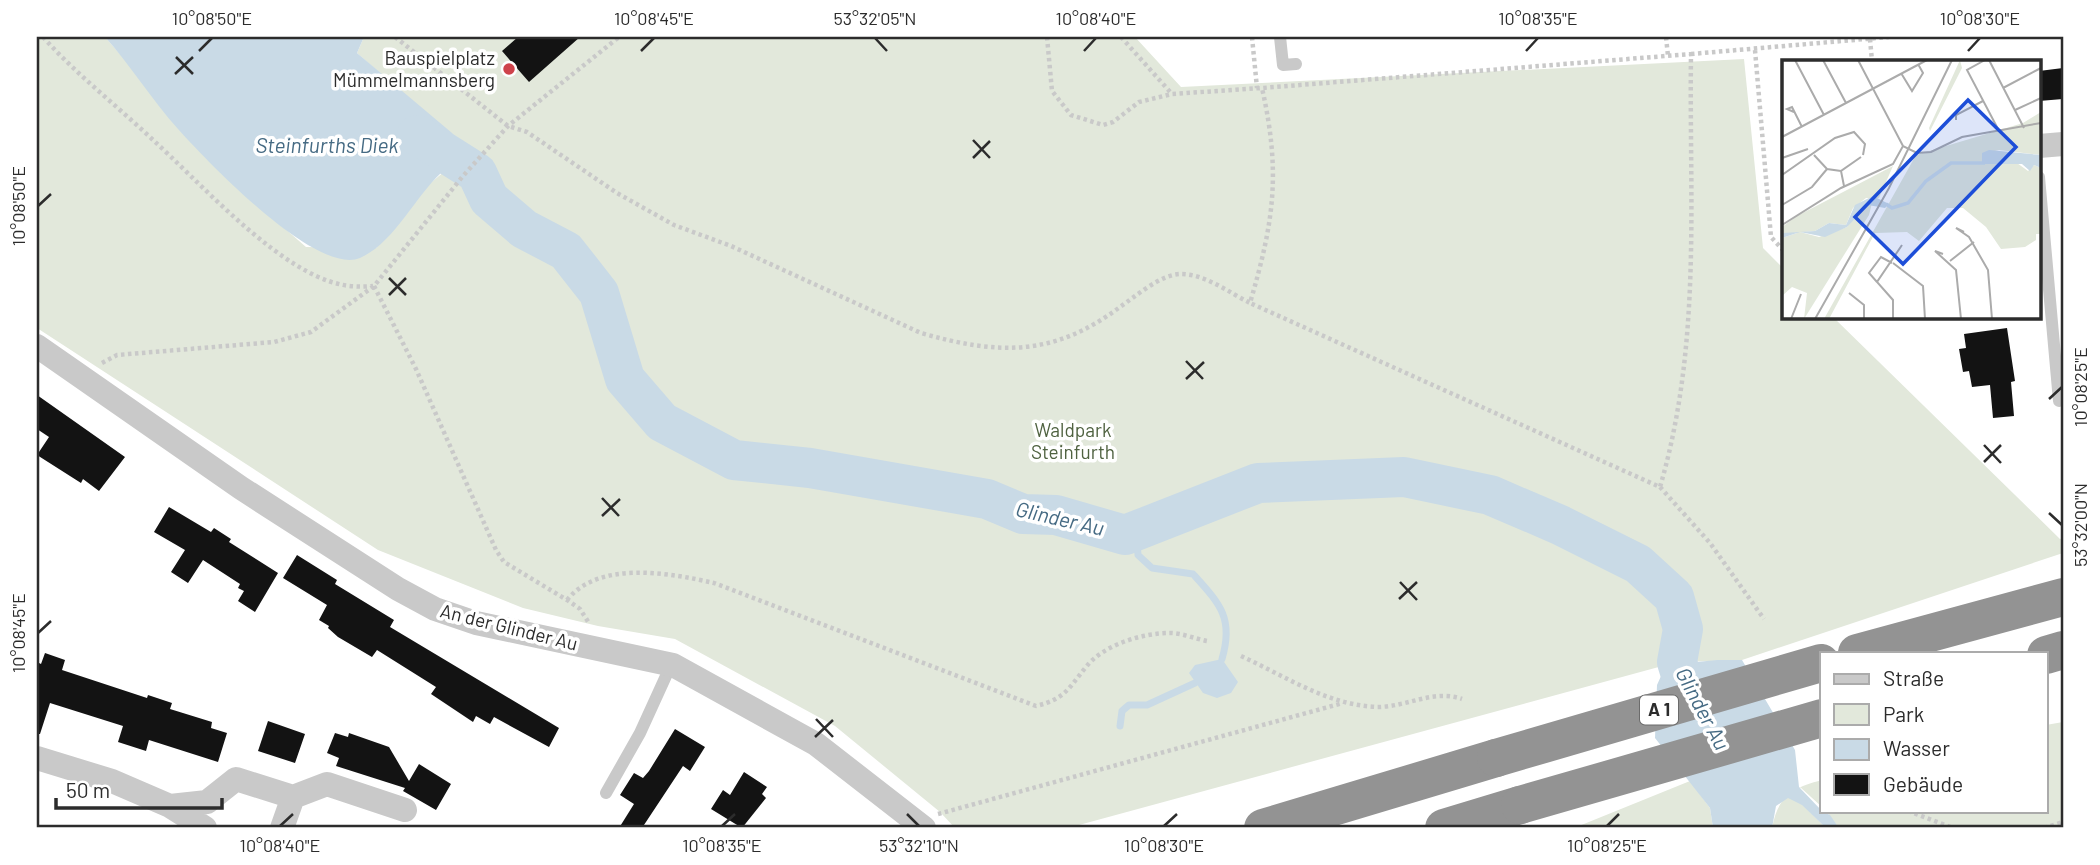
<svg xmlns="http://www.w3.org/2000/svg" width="2100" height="865" font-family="Barlow,sans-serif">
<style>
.green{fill:#e2e8db}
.water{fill:#c9dae6}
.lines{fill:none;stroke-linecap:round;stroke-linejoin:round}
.stream{stroke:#c9dae6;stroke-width:7}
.river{stroke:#c9dae6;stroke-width:40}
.building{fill:#131313}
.path{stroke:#c9c9c9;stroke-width:4.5;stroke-dasharray:3.5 3.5;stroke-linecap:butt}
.service{stroke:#c9c9c9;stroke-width:12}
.minor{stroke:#c9c9c9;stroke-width:24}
.motorway{stroke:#939393;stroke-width:38}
.motorway-bridge{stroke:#939393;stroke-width:38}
.ticks{fill:none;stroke:#2c2c2c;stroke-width:2.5}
.poi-dot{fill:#ce434b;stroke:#fff;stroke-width:2.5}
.labels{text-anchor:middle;stroke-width:7;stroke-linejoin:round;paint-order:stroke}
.shield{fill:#fff;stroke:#6b6b6b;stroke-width:2}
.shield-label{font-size:18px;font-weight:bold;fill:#2c2c2c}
.poi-label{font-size:19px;fill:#2c2c2c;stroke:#fff;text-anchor:end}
.park-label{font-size:19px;fill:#4f6240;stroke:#fff}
.street-label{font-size:19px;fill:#2c2c2c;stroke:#fff}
.water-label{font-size:21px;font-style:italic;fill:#456a83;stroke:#fff}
.inset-river{fill:none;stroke:#c9dae6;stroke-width:3.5}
.inset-road{fill:none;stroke:#ababab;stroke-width:2}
.view{fill:#1d4ed8;fill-opacity:0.15;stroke:#1d4ed8;stroke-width:3.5}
.inset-edge{fill:none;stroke:#2c2c2c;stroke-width:3.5}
.neatline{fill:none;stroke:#2c2c2c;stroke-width:2.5}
.ticks-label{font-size:18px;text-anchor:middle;fill:#2c2c2c}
</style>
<rect width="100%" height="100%" fill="#fff"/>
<path class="green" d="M37,37H105L234,184L306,247L376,248L427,186L464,155L459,143L357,53L364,37H1135L1181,87L1744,59L1763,248L1783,268V317H1833L2060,539L2063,538V553L1742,660L1677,662L1068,828H955L940,812L835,726L675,639L598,626L523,608L378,550L37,328Z
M2063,722V828H1839L1826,811H2046V725Z
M1822,780V807L1800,787L1802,804L1826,828H1772C1778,797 1791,788 1822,780Z
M1690,781L1710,808L1713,828H1574Z"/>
<path class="water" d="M105,37H364L357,53L452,133L468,160L449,178L441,173C414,198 394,243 360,258C316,276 207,161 178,129C152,100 131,66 105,37Z
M1222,659L1238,682L1231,693L1217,698L1203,693L1189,673L1195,665Z
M1717,660H1742L1795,750L1799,787L1822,811L1830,815L1839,828H1826L1802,805L1788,798L1776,806L1772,828H1713L1710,808L1655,738L1657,685L1666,665Z"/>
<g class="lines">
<path class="stream" d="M1144,527L1137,541L1138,555L1152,568L1193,574C1220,604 1234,618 1222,659
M1120,726L1122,711L1129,705H1147L1195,683"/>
<path class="river" d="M417,135L477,173L489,199L524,229L566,251L599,293L625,379L662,422L734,460L810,468L987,499L1023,514L1056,515L1125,535L1258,483L1404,477L1490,495L1560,525L1638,564L1674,597L1683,629L1677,662L1681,675L1702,711"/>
</g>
<path class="building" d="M518,37H580L529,82L502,51Z
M2063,68V99L2039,101V71Z
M2007,328L2015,381L2011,382L2014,416L1993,418L1990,385L1972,387L1969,371L1963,372L1959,349L1966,348L1964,334Z
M37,395L125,457L99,491L83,479L81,483L37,455L49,437L37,429Z
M169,507L211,532L214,528L231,539L229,542L278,573L255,612L238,601L244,591L238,588L240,584L203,560L188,583L171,572L185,550L154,532Z
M297,555L337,580L335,584L394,620L390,627L559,728L549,747L494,717L490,724L476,716L473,722L431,694L436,687L377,650L372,657L338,637L328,628L329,626L319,620L327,605L283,578Z
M45,653L65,660L62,670L147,698L148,695L172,703L170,709L212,722L211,728L227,733L218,762L149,740L146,751L118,742L123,726L50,703L40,734H37V662L41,664Z
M268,721L305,734L295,763L258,751Z
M675,729L705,747L690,771L683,766L642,828H619L634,804L620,795L634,773L643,778L649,771Z
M335,733L348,737L349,733L389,747L409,781L419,764L451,784L436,810L403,791L405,788L336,766L339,758L327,753Z
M744,772L767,787L762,794L766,798L742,828L711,809L723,790L730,795Z"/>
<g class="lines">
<path class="path" d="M43,37C76,74 116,105 152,139C199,182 259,249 316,276C336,285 352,288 373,286
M395,37L508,126L527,132L617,193L674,225L731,246L921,333C998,355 1053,357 1120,307C1136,296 1161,274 1181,274C1205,274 1230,293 1250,303C1274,221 1281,173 1262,88L1691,54C1689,201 1702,343 1660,487L1250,303
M1047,37L1052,91L1071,115L1103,125L1113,122L1139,102L1172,94
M1121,37L1172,94L1262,88
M1252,37L1257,88
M1666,37L1668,56
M1870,39L1872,61
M1755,50L1771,237L1783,250
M1691,54L1889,37
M374,286L416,369L496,550L504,562L567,600L580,609L589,623
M102,363L117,355L274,342L311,332L374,286L463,176L508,126L619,37
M1660,487L1710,543L1764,619
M567,600C599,560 670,573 714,583L1036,706C1065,699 1068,689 1086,667C1103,645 1142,633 1170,633C1182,633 1196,639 1207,641
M1241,656C1285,676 1327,705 1377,707C1407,707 1433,689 1462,699
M1908,811L1953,828
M938,814L1343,703
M2044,828L2063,822"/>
<path class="service" d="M1280,37L1283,65L1296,64
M2039,177L2059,401
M606,793L640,733L671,665"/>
<path class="minor" d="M2039,146L2063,144
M37,346L241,488L398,589L435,609L476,623L673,665L816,744L924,828
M37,758L112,781L170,806L205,828
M170,806L207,802L236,779L293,797L327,784L405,810
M282,828L293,797"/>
<path class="motorway" d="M1857,653L2063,597
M2046,655L2063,650
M1263,828L1496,758
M1444,828L1520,805"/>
<path class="motorway-bridge" d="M1496,758L1821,663
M1520,805L1822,718"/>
</g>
<path class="ticks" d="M875,38L887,51M199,51L212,38M641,51L654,38M1084,51L1096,38M1526,51L1538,38M1968,51L1980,38M176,57L193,74M175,74L193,57M973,140L990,158M973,158L990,141M38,206L51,194M389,278L406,295M389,295L406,278M1186,361L1203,379M1186,379L1204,362M2049,399L2062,387M1984,445L2001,463M1984,462L2001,445M602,498L619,516M2049,513L2062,525M602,516L620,499M1400,582L1417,600M1399,599L1417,582M38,633L51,621M816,719L833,737M815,737L833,720M907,814L919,826M280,826L293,814M722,826L735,814M1164,826L1177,814M1607,826L1619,814"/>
<circle class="poi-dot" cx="509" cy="69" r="7"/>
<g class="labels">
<rect class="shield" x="1640" y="695.5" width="38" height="29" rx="5"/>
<g class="shield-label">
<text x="1659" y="716">A 1</text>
</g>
<g class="poi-label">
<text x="495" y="65">Bauspielplatz<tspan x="495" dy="22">Mümmelmannsberg</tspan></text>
</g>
<g class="park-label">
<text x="1073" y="437">Waldpark<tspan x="1073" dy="22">Steinfurth</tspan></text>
</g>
<g class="street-label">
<text transform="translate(509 627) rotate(14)" y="7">An der Glinder Au</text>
</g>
<g class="water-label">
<text x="327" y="153">Steinfurths Diek</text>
<text transform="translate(1060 519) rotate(13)" y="7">Glinder Au</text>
<text transform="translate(1702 709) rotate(62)" y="7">Glinder Au</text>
</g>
</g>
<g transform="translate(1782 60)">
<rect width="259" height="259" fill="#fff"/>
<path d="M178,0L180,8L148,71L147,68ZM259,52V95L217,90L200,94L201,104L235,103L246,111L252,105L259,108V174H254V180L243,187L219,189L204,167L181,148H165L137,181L125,172L93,173L47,259H42L134,95L241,63ZM111,106L97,138H84L71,148L64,165L47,163L33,171L0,174V167L15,156ZM91,139L87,155L22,259L25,233L10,227L0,236V178L18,172L37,177L65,167L80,143Z" fill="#e2e8db"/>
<path d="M207,90L259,95V108L252,105L248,111L240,104H200V93ZM91,136L107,144L103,148L86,145L65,167L43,177L18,172L0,178L1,173L33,171L47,163L64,165L73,145Z" fill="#c9dae6"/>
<path class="inset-river" d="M104,144L110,148L126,143L144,121L169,103H203"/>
<path class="inset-road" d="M13,0L42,55M41,0L64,43M76,0L121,86M203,0L185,10L216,69M207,0L242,68M119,13L130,31L141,13L136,4M221,28L259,8M233,50L259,38M12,52L5,49L10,47L20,67M174,60V55L201,41M0,77L145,0M32,95L45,109L59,111M0,98L26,89M0,115L53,78L72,72L83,84L81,95M62,126L59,111L79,97M0,145L30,127L45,109M0,165L59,128L111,104L121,86L135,93L149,92L180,77L259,63M182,172L174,168L187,177L206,210L210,259M161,194L153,191L174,210L179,259M168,201L192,182M111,203L141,226L143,259M95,222L87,213L99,197L110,203M67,233L82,245V259M9,259L19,234M33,259L107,128L170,0M111,259V240L95,222L120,185"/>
<path class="view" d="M186,40L234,87L121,204L73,157Z"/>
<rect width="259" height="259" class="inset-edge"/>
</g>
<rect width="2100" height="865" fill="none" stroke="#ffffff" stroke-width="77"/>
<rect x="1820" y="652" width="228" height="161" fill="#ffffff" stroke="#ababab" stroke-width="2"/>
<rect x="1834" y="674" width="35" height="10" fill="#c9c9c9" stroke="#ababab" stroke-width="2"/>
<text x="1883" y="686" font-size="21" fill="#2c2c2c">Straße</text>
<rect x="1834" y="704" width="35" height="21" fill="#e2e8db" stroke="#ababab" stroke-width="2"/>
<text x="1883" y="722" font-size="21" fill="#2c2c2c">Park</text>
<rect x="1834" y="739" width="35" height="21" fill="#c9dae6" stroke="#ababab" stroke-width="2"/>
<text x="1883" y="756" font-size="21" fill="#2c2c2c">Wasser</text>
<rect x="1834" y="774" width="35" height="21" fill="#131313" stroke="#ababab" stroke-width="2"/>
<text x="1883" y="792" font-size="21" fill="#2c2c2c">Gebäude</text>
<path d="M56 798v10h166v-10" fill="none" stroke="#2c2c2c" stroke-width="3.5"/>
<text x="66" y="798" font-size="21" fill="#2c2c2c" stroke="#ffffff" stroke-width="5" paint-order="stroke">50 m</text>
<rect x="38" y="38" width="2024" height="788" class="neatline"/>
<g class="ticks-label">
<text x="212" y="25">10°08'50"E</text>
<text x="654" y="25">10°08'45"E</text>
<text x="875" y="25">53°32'05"N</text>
<text x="1096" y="25">10°08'40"E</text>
<text x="1538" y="25">10°08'35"E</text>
<text x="1980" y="25">10°08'30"E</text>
<text transform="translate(19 206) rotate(-90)" y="6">10°08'50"E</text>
<text transform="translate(2081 387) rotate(-90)" y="6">10°08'25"E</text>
<text transform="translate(2081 525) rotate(-90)" y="6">53°32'00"N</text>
<text transform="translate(19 633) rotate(-90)" y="6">10°08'45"E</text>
<text x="280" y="852">10°08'40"E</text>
<text x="722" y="852">10°08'35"E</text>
<text x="919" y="852">53°32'10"N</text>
<text x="1164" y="852">10°08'30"E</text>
<text x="1607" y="852">10°08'25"E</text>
</g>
</svg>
